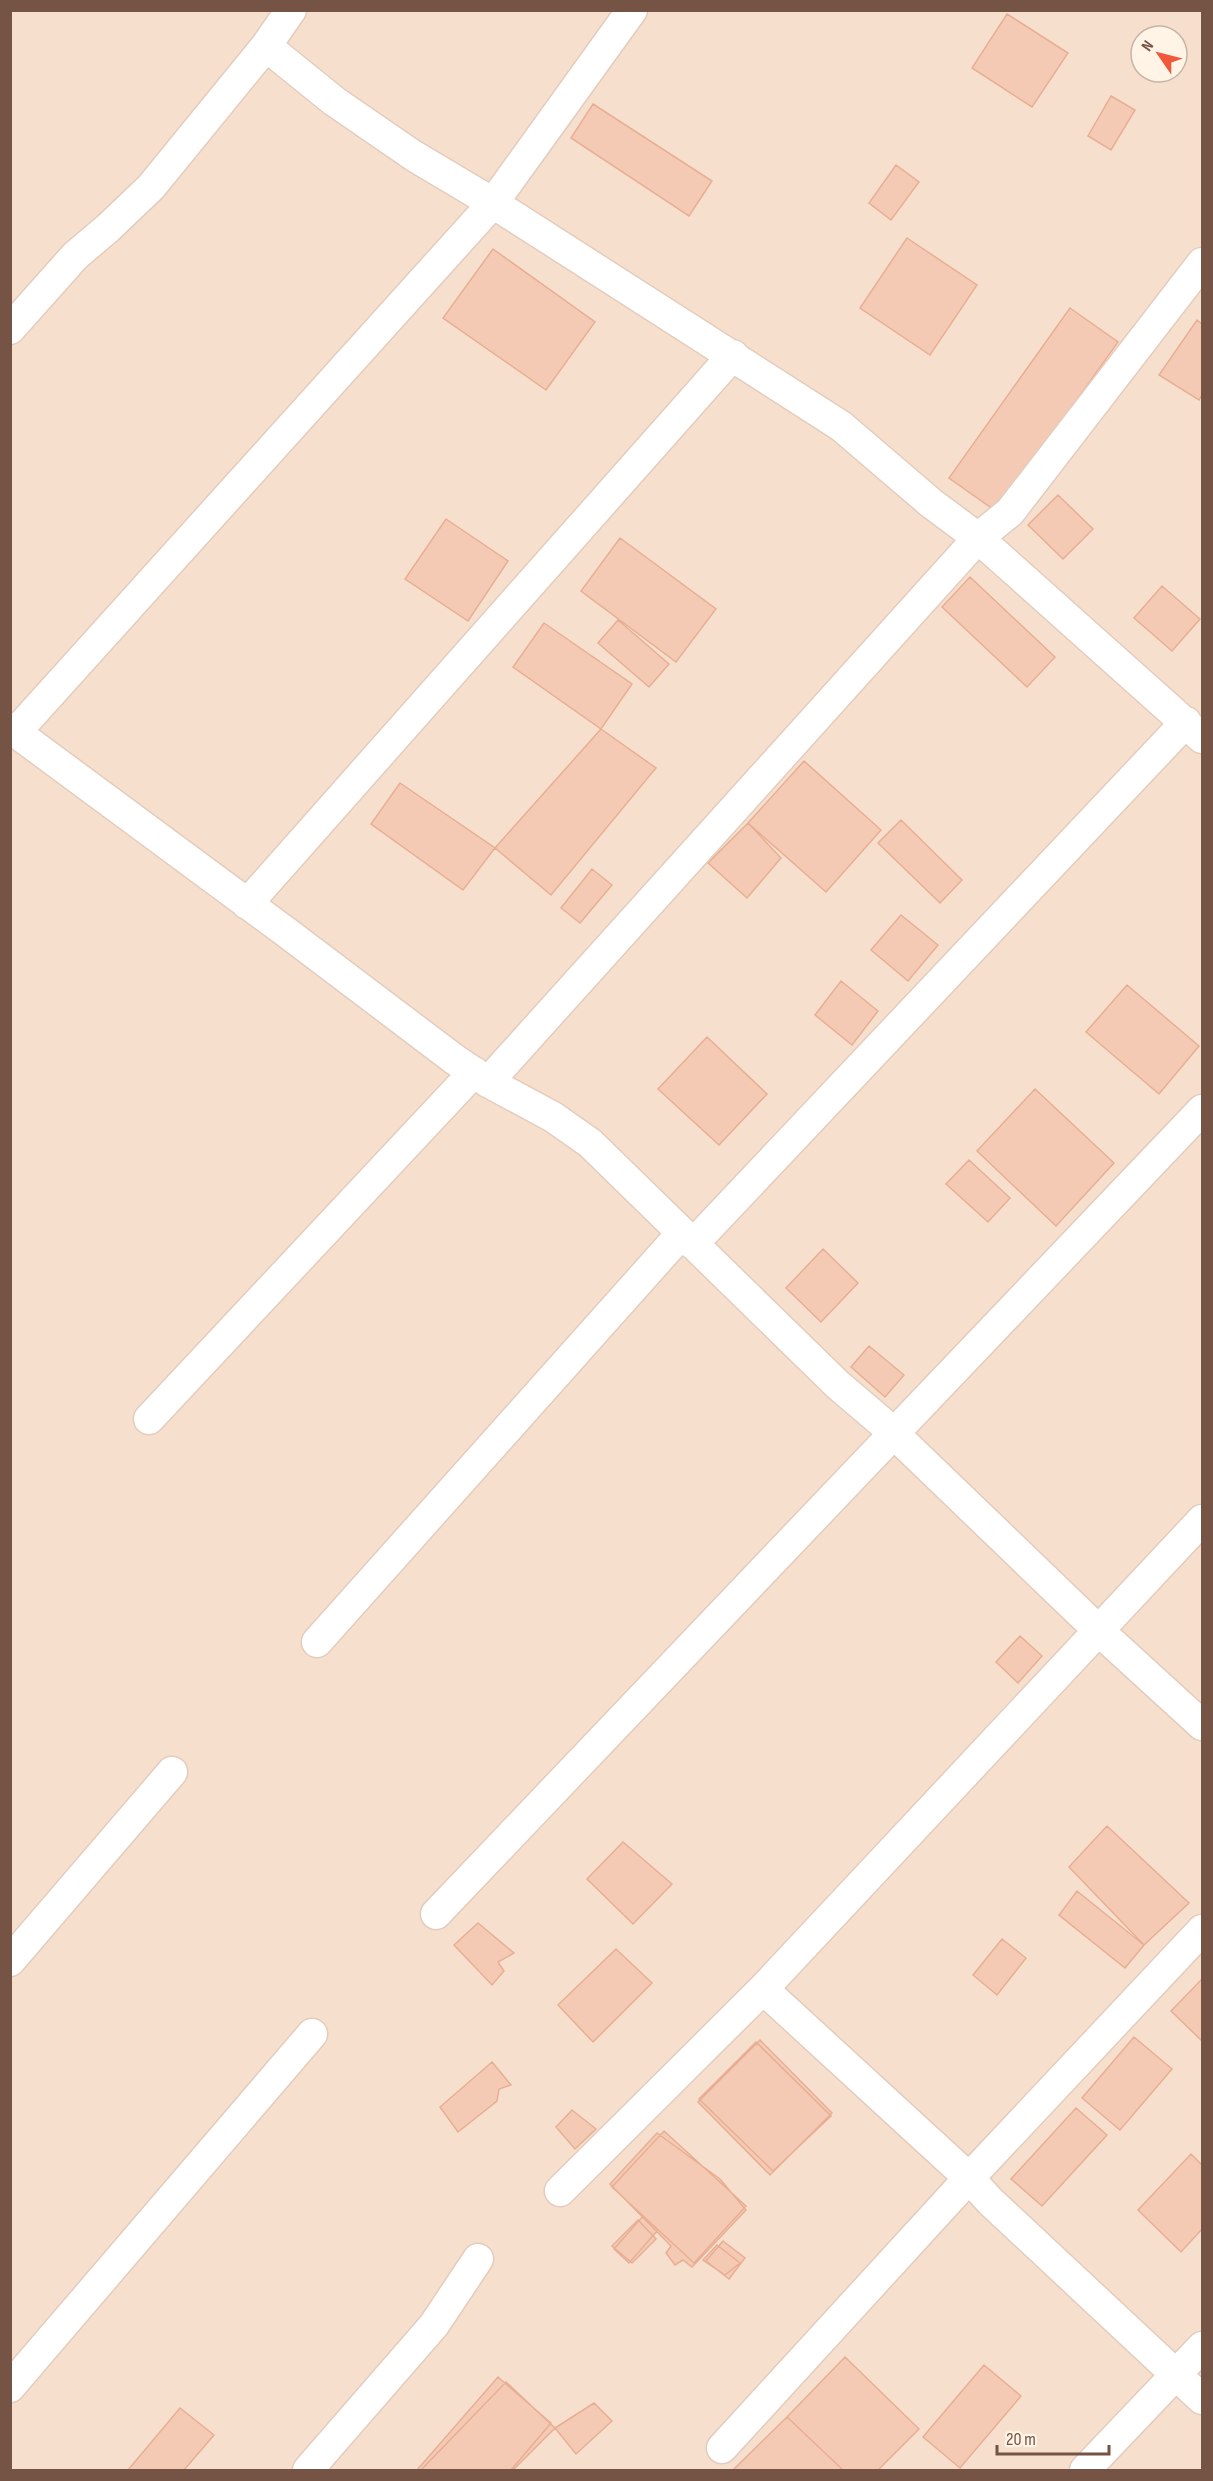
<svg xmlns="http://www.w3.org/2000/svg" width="1213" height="2481" font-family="'Sofia Sans Condensed',sans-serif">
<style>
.residential{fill:#f6e0cd;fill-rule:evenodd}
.building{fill:#f5cab5;stroke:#e8ae94;stroke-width:1.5}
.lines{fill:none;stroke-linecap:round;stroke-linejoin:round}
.street-casing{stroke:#e4ccbd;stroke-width:33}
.street{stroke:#fff;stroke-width:30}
</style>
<rect width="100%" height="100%" fill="#feefdf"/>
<path class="residential" d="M11,11H1202V2470H11ZM1141,36H1177V72H1141Z"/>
<path class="building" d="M1007,14L1068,53L1032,107L972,68Z
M1111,96L1135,110L1111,150L1088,136Z
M593,104L712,181L689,216L571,138Z
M896,165L919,182L891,220L869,203Z
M907,238L977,285L930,355L860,308Z
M493,249L595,322L546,390L443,318Z
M1070,308L1118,342L997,512L949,478Z
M1197,320L1202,324V395L1199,400L1159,375Z
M1058,495L1093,529L1063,559L1028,525Z
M446,519L508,561L468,621L405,579Z
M620,538L716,609L676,662L581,591Z
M970,577L1055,657L1027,687L942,607Z
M1162,586L1200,619L1172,651L1134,618Z
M618,620L669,664L649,687L598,643Z
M544,623L632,684L601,729L513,667Z
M601,729L656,768L551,895L495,848Z
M804,761L881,830L826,892L748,823Z
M400,783L495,848L463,890L371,824Z
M901,820L962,880L940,903L878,843Z
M748,823L781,858L747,898L708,863Z
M592,869L612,885L580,923L561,908Z
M901,915L938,945L908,981L871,950Z
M841,981L878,1011L852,1045L815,1015Z
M1127,985L1199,1046L1159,1094L1086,1032Z
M707,1037L767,1094L719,1145L658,1089Z
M1035,1089L1114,1163L1056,1226L977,1151Z
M969,1160L1010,1198L988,1222L946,1184Z
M823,1249L858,1283L821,1322L786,1288Z
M869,1346L904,1375L885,1397L851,1367Z
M1020,1636L1042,1656L1018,1683L996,1662Z
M1107,1826L1189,1903L1144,1945L1069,1867Z
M623,1842L672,1884L633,1924L587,1879Z
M1077,1891L1144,1945L1125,1968L1059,1915Z
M478,1923L514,1953L498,1962L504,1971L492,1985L454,1945Z
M1002,1939L1026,1958L997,1995L973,1975Z
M616,1949L652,1983L593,2042L558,2005Z
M1202,1979V2041L1171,2011Z
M1134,2037L1172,2069L1120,2130L1082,2098Z
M760,2040L832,2113L770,2175L698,2102Z
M756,2042L831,2116L773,2171L699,2099Z
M492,2062L511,2085L499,2089L497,2101L458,2132L440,2107Z
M1076,2108L1107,2135L1042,2206L1011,2179Z
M572,2110L596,2129L575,2149L556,2127Z
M664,2131L746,2206L694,2263L612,2187Z
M657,2133L720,2179L746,2210L692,2267L683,2260L675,2265L666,2253L671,2246L610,2184Z
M1191,2154L1202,2165V2229L1181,2252L1138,2210Z
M643,2216L658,2230L629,2263L614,2249Z
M638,2220L656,2239L632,2263L612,2246Z
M723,2241L745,2258L729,2279L706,2261Z
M717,2245L740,2263L725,2275L703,2260Z
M845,2357L919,2429L878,2470H843L787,2417Z
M984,2365L1021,2396L960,2468L923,2437Z
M498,2377L551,2423L511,2470H417Z
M506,2382L555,2428L513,2470H421Z
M594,2403L612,2421L576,2454L555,2428Z
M180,2408L214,2435L184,2470H128Z
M787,2417L843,2470H733Z"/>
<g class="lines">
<defs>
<path id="street" d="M266,46L334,101L414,156L493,203L841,426L931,503L978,538L1202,738
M10,329L75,256L108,228L151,187L266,46L291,10
M10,728L286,932L454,1059L488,1082L553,1117L590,1143L838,1385L885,1425L1098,1630L1202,1725
M16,732L493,203L632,10
M247,904L733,355
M488,1082L978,538L1010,512L1202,263
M693,1244L1186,722
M149,1419L474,1072
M317,1642L682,1233
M436,1914L1202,1110
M10,1961L172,1772
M763,1989L969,2178L990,2201L1202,2399
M560,2191L763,1989L1202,1520
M10,2387L312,2034
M722,2448L969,2178L1202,1930
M308,2470L434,2325L478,2259
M1085,2470L1202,2347"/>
</defs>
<use href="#street" class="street-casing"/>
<use href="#street" class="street"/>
</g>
<rect width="1213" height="2481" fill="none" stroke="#755345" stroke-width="24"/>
<g transform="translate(1159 54) rotate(305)"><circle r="28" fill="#fff4e6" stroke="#c8b4a6" stroke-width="1.5"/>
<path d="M0-4.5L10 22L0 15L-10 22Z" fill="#f0573b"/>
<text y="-9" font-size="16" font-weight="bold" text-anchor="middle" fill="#755345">N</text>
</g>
<path d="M997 2445v9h112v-9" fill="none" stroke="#755345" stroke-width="3"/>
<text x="1006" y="2445" font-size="18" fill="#755345" stroke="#fff4e6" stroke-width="4.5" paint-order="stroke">20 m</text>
</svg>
